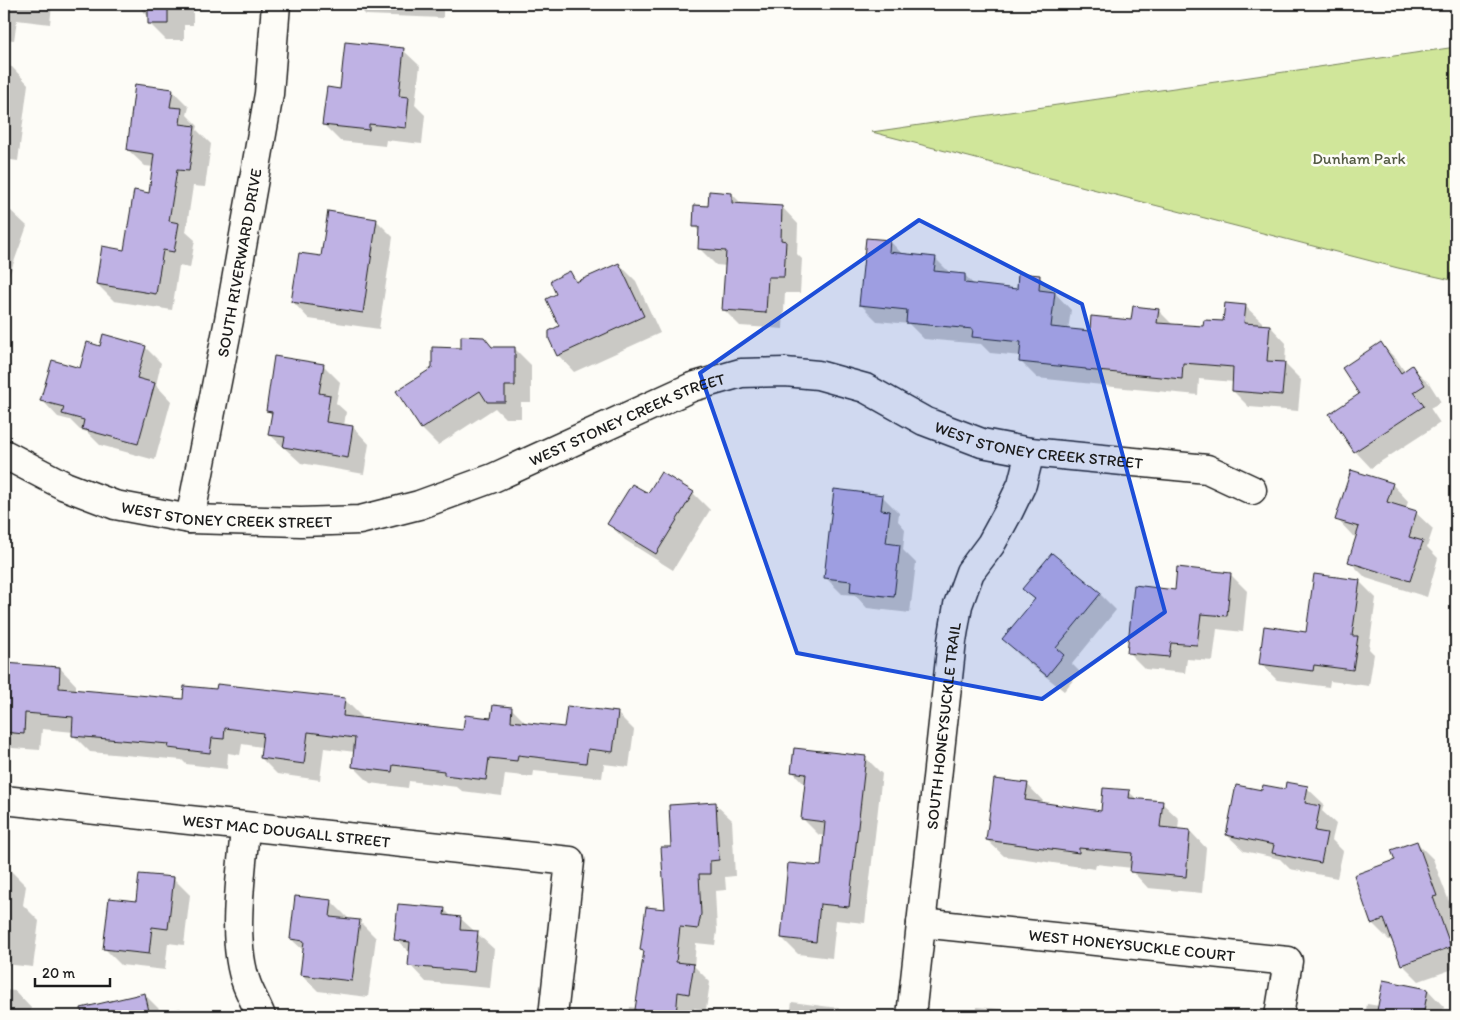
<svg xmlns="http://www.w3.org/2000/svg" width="1460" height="1020" font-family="Itim,sans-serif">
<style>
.green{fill:#d0e69a;stroke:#76815b}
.shadow{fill:#0003}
.building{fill:#bfb2e4;stroke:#1c1c1c}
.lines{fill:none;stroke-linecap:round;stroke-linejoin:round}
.minor-casing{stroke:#1c1c1c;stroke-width:31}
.minor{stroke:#fdfcf7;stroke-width:28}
.marked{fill:#1d4ed8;fill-opacity:0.2;stroke:#1d4ed8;stroke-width:4;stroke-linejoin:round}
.labels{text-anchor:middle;stroke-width:5;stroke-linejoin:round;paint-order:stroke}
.park-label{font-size:16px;fill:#525942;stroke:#fdfcf7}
.street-label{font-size:16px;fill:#1c1c1c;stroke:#fdfcf7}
</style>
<rect width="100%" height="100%" fill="#fdfcf7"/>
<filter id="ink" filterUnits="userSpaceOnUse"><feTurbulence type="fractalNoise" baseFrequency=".02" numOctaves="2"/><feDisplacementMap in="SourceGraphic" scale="10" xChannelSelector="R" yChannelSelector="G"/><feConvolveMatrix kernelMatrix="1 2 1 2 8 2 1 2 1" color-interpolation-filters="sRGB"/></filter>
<g filter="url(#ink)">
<path class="green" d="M1456,47V281L1398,268L872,132Z"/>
<path class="shadow" d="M4,4H52L50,24L17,20L14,40L4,39Z
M140,4H193V25H184V40H166L149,23V17L140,8Z
M355,4H443V18L366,15Z
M403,50L420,66L415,105L425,115L422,144L386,140L385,146L340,141L324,125L341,90Z
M4,66L12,67L28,84L18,161L4,159Z
M172,90L189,107L187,115L198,126L197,130L211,144L205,187L193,186L186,232L195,240L190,268L179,266L172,310L114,301L97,284L126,252L151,194L154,167L145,166L128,150Z
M732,194L743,205L782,207L798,224L797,254L802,259L800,293H785L783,329L740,326L724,310L727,266L716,265L700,249V232L694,226L709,207Z
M4,207L10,210L27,226L5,287L4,286Z
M376,220L393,237L379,329L309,319L293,302L322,258Z
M890,241L903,255L935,258L951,274L965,275L975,286L1018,290L1040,277L1071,310L1068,330L1091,332L1133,322L1158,310L1173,325L1205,327L1224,323L1245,306L1262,322V326H1270L1286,343L1285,364L1301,380L1298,411L1249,407L1233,391L1234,382L1199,379L1198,395L1104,386L1102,385L1037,378L1020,361L1021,356L990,353L981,344L924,339L909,324L877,321L861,305Z
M619,264L636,281L660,333L574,372L558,355L548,333L561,327L570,273L579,282Z
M484,338L494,348L515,349L531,365V402H521V418H505L495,408L438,445L422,429L397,392L462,349Z
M1381,344L1397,360L1405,372L1412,367L1429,383L1441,402L1430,408L1440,423L1371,468L1355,451L1360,394Z
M145,347L161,363L156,385L171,401L155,460L100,445L87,432L80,430L70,420L58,417L42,400L81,369Z
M323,365L340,382L336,403L346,412L344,426L353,427L369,444L364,474L301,463L269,434L272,415L267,410Z
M662,474L693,493L710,510L673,570L625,540L609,524L648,495Z
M1392,484L1408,501L1406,509L1416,513L1433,529L1427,547L1438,558L1427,597L1366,578L1350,562L1357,537L1353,536L1337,519Z
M882,496L899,513L898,521L905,529L903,550L916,563L910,613L867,608L855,595L842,594L825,577Z
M1231,575L1247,591L1243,632L1217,629L1213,661L1187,659L1185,673L1145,669L1128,652L1176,592Z
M1359,581L1376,598L1369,649L1374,654L1369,686L1330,681L1329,687L1277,680L1260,663L1307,633Z
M1024,589L1100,594L1116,610L1072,664L1080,672L1064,691L1020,656L1004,639L1035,600Z
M4,664L60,668L76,685V691L184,700L344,699L361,716L360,720L464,732L512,709L527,724L565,728L617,713L634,730L629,767L604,764L602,778L534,771L533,777L505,774L502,796L462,791L457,787L409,781L408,788L370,783L353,766L355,752L324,748L320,780L277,774L261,758L262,747L242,744L240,755L228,753L227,769L186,764L182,760L90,752L73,735L74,732L42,729L40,750L12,748L4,739Z
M866,758L882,774L865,923L836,920L832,958L798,954L782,938L822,868L825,836L819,835L802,818L806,786L793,772Z
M1027,784L1043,801V804L1102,812L1129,792L1138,800L1162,803L1179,819L1178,830L1190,831L1206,848L1202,893L1148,888L1132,871V868L1096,864L1095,869L1004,856L987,840Z
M1307,788L1324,804L1322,811L1336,824L1332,840L1343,851L1337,878L1290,869L1280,859L1244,851L1227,835L1263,791H1286Z
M715,804L732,820L735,876L725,877L726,890L715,891L717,931L715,945L696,943L694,966L710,982L706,1010L694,1008V1016H629L630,1007L637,1008L644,953L641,950L666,911L673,848Z
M1416,842L1433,859L1453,912L1449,914L1456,934V968L1419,981L1402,964L1393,939L1389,940L1372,923Z
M4,868L9,869L26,886L23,905L39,921L33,967L4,964Z
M173,878L190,895L184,945L168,943L165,970L121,965L104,948L137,902Z
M331,901L348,918L347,920L359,921L376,938L368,997L318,991L301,974L304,951L291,939Z
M444,909L452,917L460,918L494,949L490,988L426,982L410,965L411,954L396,939Z
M4,990L15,991L31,1008L30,1016H4Z
M1428,990L1444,1007L1442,1016H1365L1367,1004L1379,1006Z
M145,995L162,1012L180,1008L189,1016H114L111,1002Z
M792,1002L838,1008L847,1016H790Z
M977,1007L1012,1010L1018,1016H976Z
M1134,1013L1140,1016H1131Z"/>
<path class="building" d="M148,4H168V24H148Z
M345,42L404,48L399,96L409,97L406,128L369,124V130L322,125L327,87L340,89Z
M135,84L173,89L170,107L182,108L180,124L195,126L189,171L177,170L169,221L179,223L174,252L163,250L156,294L96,284L102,246L124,250L134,190L149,193L154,154L127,150Z
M709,191L732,193V203L782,206L781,240L786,241L784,277H768L766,313L722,310L726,251L698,249L699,227H693L694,205L708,206Z
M328,211L377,219L363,313L291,302L299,253L321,256Z
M866,238L890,240L889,252L936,257L934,271L965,274V283L1017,289L1018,273L1040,275L1039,290L1055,292L1051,327L1090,331L1091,316L1131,320L1133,306L1159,309L1157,323L1203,326L1204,320L1223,321L1225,303L1246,305L1244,323L1270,325L1267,361L1285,362L1282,395L1232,391L1233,367L1183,363L1182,379L1086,370V369L1019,362L1021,342L972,337L973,329L906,323L907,310L859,305Z
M619,263L644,316L557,356L549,339V331L559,326L546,299L556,294L550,281L570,271L576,282Z
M103,334L146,346L137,378L155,383L138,444L82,429L84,420L62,414L64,407L40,401L52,360L80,368L87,342L100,346Z
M461,336L484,337L492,347H515V386H505V402H487L480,391L421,429L396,391L432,368V347L461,348Z
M1381,342L1401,373L1412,365L1425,385L1414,392L1424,406L1354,452L1329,414L1359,394L1342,368Z
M274,356L324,364L319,393L330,395L326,422L353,426L348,458L283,447L285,437L268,435L272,412L266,411Z
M1351,470L1393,483L1387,502L1417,511L1409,537L1423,541L1410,581L1348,562L1359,527L1335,520Z
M661,472L694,492L656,554L607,524L632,484L648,493Z
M834,489L883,495L881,510L890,511L886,543L900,545L894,597L850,592L851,581L824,578Z
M1052,553L1101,593L1056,648L1064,655L1047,676L1002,639L1035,599L1022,589Z
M1177,567L1231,573L1227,616L1201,614L1197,645L1171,643L1169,657L1127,653L1134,585L1175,590Z
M1314,574L1360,580L1352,636H1358L1353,670L1314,665L1313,671L1259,664L1264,626L1306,632Z
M4,663L60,667L59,688L183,699L184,686L216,689L217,684L345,698L343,716L463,730L465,715L491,718L493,705L512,707L511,721L564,727L567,706L618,712L613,752L588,749L586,763L518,755L517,761L489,758L486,780L444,775V771L393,765L392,772L352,767L355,738L308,732L304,764L260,758L263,733L225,728L224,739L212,738L210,753L168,748L169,744L72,736L73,717L25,713L24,734L4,732Z
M794,748L866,756L849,907L820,904L816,942L781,938L788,863L821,866L825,822L801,819L806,774L791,772Z
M994,779L1028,783L1025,800L1101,811L1103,788L1130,790L1129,798L1163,801L1160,827L1190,830L1186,877L1130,872L1132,853L1079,848V853L986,840Z
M1286,782L1308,786L1305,803L1320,806L1315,831L1327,833L1321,863L1272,853L1274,845L1226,835L1236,785L1262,790L1263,785L1285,789Z
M716,802L719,860L710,861V874H699L701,914L698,929L680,927L676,962L694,964L689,994L678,992L676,1016H634L644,951L640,950L646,907L665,909L661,847H671L669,805Z
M1417,841L1437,896L1433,897L1451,947L1401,965L1384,919L1371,924L1354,875L1395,860L1391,850Z
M139,874L174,877L168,929L152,927L149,954L103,949L109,898L136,901Z
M295,896L332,900L330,917L360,920L352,981L300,975L304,941L290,939Z
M398,904L445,908L444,915L461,917L460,930L478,931L474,972L408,966L410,942L394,940Z
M1383,980L1428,989L1423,1016H1376Z
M145,993L150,1016H82L81,1008Z"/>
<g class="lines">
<defs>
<g id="minor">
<path id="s1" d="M4,454L65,486L115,505L190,519L301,522L360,520L419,505L493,478L692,387L741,373L785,372L818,375L865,388L924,421L982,443L1030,452L1207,469L1252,490"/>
<path id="s2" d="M190,519L229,320L269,94L276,4"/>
<path id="s3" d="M4,800L570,861L553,1016"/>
<path d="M245,827C242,873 230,941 247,985C251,995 257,1006 261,1016"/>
<path id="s4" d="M921,923L1288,961L1279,1016"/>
<path id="s5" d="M911,1016L952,641L958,605L970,572L991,544L1009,511L1022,484L1030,452"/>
</g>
</defs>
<use href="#minor" class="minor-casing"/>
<use href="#minor" class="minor"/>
</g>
</g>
<path class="marked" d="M919,220L1082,304L1165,612L1042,699L797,653L700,373Z"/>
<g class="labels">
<g class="park-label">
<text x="1359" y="164">Dunham Park</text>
</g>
<g class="street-label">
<text dy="6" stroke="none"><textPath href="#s2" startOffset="261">SOUTH RIVERWARD DRIVE</textPath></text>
<text dy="6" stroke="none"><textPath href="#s1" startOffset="655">WEST STONEY CREEK STREET</textPath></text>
<text dy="6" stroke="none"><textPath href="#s1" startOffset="1090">WEST STONEY CREEK STREET</textPath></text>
<text dy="6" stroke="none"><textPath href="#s1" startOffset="235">WEST STONEY CREEK STREET</textPath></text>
<text dy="6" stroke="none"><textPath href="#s5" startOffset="292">SOUTH HONEYSUCKLE TRAIL</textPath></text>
<text dy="6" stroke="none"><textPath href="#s3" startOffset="284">WEST MAC DOUGALL STREET</textPath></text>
<text dy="6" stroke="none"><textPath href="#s4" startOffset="212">WEST HONEYSUCKLE COURT</textPath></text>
</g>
</g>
<rect width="1460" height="1020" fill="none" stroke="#fdfcf7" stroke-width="20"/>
<rect x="10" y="10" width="1440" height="1000" fill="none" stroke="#1c1c1c" stroke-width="2" filter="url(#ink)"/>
<path d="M35 978v8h75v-8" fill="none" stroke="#1c1c1c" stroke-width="2.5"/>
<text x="42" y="978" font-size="15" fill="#1c1c1c" stroke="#fdfcf7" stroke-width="4" paint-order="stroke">20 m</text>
</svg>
